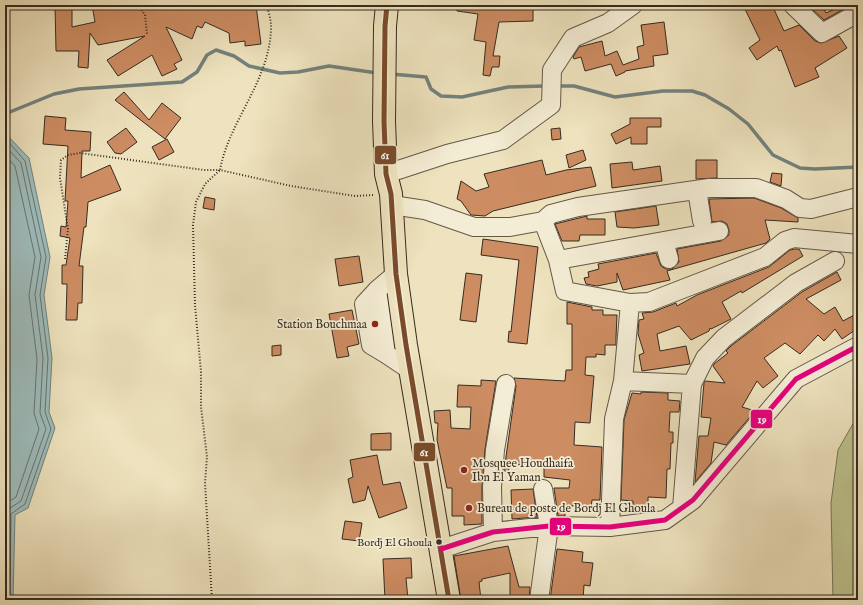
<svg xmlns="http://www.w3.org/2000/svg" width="863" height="605" font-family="'IM FELL English',serif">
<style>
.green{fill:#bdc38e;stroke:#797758}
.water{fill:#9dbcbb;stroke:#73827d}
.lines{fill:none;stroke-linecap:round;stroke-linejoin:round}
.shore{stroke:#69746e;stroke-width:1}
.stream{stroke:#73827d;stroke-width:3.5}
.building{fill:#cd8c62;stroke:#352b21}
.minor-casing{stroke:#635948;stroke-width:20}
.major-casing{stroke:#352b21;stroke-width:24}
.path{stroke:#352b21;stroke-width:2;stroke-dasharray:1 2;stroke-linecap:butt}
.minor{stroke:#f4edd5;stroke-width:18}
.major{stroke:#eee3be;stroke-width:22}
.bus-1-casing{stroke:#f4edd5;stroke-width:8}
.bus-2-casing{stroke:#f4edd5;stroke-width:8}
.bus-1{stroke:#7a4b2a;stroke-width:5}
.bus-2{stroke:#e5007d;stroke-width:5}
.poi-dot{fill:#8f2418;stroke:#f4edd5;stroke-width:1.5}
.bus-dot{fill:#352b21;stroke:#f4edd5;stroke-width:1.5}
.labels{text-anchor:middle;stroke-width:3.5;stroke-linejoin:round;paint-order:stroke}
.bus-label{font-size:11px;fill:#352b21;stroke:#f4edd5;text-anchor:end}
.poi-label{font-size:12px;fill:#352b21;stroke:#f4edd5;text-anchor:start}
.line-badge{stroke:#f4edd5;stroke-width:1.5}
.badge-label{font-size:11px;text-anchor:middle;font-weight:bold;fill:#fff}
</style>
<rect width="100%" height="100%" fill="#eee3be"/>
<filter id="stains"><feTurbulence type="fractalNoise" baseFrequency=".005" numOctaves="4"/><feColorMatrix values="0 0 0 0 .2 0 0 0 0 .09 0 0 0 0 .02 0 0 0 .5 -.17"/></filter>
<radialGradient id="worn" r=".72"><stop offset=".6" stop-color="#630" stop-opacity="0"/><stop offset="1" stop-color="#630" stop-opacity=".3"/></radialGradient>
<path class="green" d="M858,415V600H833L831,503L838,450Z"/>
<path class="water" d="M5,133L29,158L50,257L44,295L52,358L49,412L55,428L28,508L15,515L13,600H5Z"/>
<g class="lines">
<path class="shore" d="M5,138L25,161L46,257L40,295L48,358L45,412L51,429L25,504L11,514L10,600
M5,146L21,163L41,257L35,295L43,358L40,413L46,429L21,501L10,508L7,513L5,580
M5,155L15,166L35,257L29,295L37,359L34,413L39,429L16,497L5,504"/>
<path class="stream" d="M391,74L426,77L431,89L441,96L462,97L508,87L545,86
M556,86H574L615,97L663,91H692L705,95L729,109L748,124L773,155L800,168L815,169L858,167
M5,114L54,94L79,89L182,82L197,72L207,55L216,50L234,56L249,66L280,73L298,72L329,66L377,73"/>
</g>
<path class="building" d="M55,5H72V27L95,22L92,5H211L219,9L228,5H256L261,44L245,46V41L230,43L229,33L205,22L202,28L197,26L192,39L166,27L182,60L174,64L177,69L162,76L152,55L118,76L107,60L145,36L98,45L90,33L88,68L78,67L79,51H56Z
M457,5H533V21L499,22L493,56H500L499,67H492L490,76L483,75L486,42L474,40L478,14L457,11Z
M743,5H772L784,31L799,25L815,41L821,43L839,36L847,48L815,68L819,77L795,87L781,50L779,51L777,46L757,60L749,48L760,40Z
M808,5H820L822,10L824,9L826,13L844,5H851L824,20Z
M664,22L668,54L653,56L654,66L625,71V72L616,76L611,64L585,71L581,57L574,59L573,57L579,47L602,41L605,56L617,51L623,65L639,59L637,47L644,45L641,25Z
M124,92L149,120L162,103L181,118L165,139L115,100Z
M45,116L66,118L65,130L91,132L90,151H82L81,178L110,165L121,190L88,202L86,227H84L79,266H83L82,303H78L77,320H66L67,284H62V265H66L70,238L60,236L61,226L66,227L68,201H65L68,146L43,144Z
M630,118H661V127H647V144H631V137L616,144L611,134L630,124Z
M126,128L137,142L121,154L115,153L107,142Z
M560,128L561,139L552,140L551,129Z
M167,139L174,152L159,160L152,147Z
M583,150L586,160L569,168L566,155Z
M542,160L546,175L566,170L591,167L596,186L493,211L485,216L471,215L461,201L457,199L461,181L476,191L489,187L484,174Z
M696,160H717V178L696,179Z
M632,162L633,170L660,166L662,181L612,188L610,164Z
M772,173L782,174L781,186L770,182Z
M205,197L215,199L214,210L203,208Z
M754,198L781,208L798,218V222L765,220L770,239L766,243L667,271L670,280L623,290L617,273V282L597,286L586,284L584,278L589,277L588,272L599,269L598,264L656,253L661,266L666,269H672L679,262L677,249L721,241L729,235V230L727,224L722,221L712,222L709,199Z
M656,206L659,225L634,228L617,227L615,212Z
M587,216V219H605V235H580L579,241H562L555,224Z
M483,239L538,247L527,344L508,342L509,331L511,332L519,260L481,255Z
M795,249H799L803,256L742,293L741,291L722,302L731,319L711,329L710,328L709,331L691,340L679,326L657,334L660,351L686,346L690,364L642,371L639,355L644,353L638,334L639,320L644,319L642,313L653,312L676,303L677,306L697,295L769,267L790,250Z
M359,256L363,282L339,286L335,259Z
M837,272L841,280L806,299L824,314L835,307L843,321L858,313V328L842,339L835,329L824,341L818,335L800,354L785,343L764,358L778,376L763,388L757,381L742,407L755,411L726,445L714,442L711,463L695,482L699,436H708L711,418L701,417L704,383L705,381L725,383L713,366L714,364L728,353L726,351L731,346L802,292Z
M466,273L482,275L476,322L460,320Z
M567,302L592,307V310H603V315H617L616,337V345H605V355L596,354V357H586L585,375L594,376L590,423L575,422L574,445L602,447L600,500H592L591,508L565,505V516H558L554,488H569L570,480L544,477V464L510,465L508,472L504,471L516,386L514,378L565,381L566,370H572V324H567Z
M352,310L359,344L347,347L349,356L337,358L329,314Z
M281,345V355L272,356V346Z
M481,380L496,381L485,449L482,487V524L464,525V516H452V488H447L437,440L438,423H435L434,411L450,410L451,428L470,429L471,407H457L458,385L481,386Z
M641,392L668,393V400L680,401L679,412H670L669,432H673V443H671L670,469H667L666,498L648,497V512L633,513V501L621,500L624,420L632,393L641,394Z
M391,433V450H371V434Z
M377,455L383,485L400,482L407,508L379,518L368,486L365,500L353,503L348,479L353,477L350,460Z
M533,489L537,517L512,519L511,490Z
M345,521L362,523L359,541L342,539Z
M508,546L519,587H530L529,600H510V573L482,579V581L479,582L481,600H461L454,556Z
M557,549L583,552L582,562L593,563L590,586L584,585L583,600H550Z
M411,558L412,578H406L408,600H385L383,559Z"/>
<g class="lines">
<defs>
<path id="minor" d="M793,5L822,33L858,13
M386,174L447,154L503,140L551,105L552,70L573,38L608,23L633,5
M697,190L702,221
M392,205L425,210L474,227H510L543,221L551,214L578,207L709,188H756L786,199L800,208L811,209L858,197
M543,221L558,260L565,291L630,303L649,302L765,257L785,241L794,238L858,244
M664,241L669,259
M558,260L719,231
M396,274L377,290L386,354L410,370
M377,290L364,304L371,345L386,354
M623,381L692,384
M682,508L692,384L705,358L724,338L796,283L835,261
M610,527L614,419L623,381L630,303
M493,532L492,487L495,450L506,384
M441,549L493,532L549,526L610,527L665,520L693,500L796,379L858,346
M539,600L549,526L543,489"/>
<path id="major" d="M387,5L385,26L384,121L386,174L391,194L396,274L406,345L449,600"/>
</defs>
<use href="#minor" class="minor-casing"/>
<use href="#major" class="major-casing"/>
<path class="path" d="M138,5L145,15L147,34
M267,5C268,11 271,19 271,26C271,80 229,120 220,170L291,186L355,196L374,195
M65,259L68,229L60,178L61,160L68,155L80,153L204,170H220
M212,600L205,483L207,457L201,407V372L195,305L193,225L196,202L205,184L220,170"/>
<use href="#minor" class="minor"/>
<use href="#major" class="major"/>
<defs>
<path id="bus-1" d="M387,5L385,26L384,121L386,174L391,194L396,274L406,345L449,600"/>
<path id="bus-2" d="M441,549L493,532L549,526L610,527L665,520L693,500L796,379L858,346"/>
</defs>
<use href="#bus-1" class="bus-1-casing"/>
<use href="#bus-2" class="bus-2-casing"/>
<use href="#bus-1" class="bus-1"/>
<use href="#bus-2" class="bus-2"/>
</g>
<g class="poi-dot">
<circle cx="375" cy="324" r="4"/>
<circle cx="464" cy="470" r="4"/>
<circle cx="469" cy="508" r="4"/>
</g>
<circle class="bus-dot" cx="439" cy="542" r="3.5"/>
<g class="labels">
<g class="bus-label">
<text x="432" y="546">Bordj El Ghoula</text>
</g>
<g class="poi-label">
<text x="367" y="328" text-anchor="end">Station Bouchmaa</text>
<text x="472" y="467">Mosquee Houdhaifa<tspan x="472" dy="14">Ibn El Yaman</tspan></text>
<text x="477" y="512">Bureau de poste de Bordj El Ghoula</text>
</g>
</g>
<g class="line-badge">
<rect x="374" y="145" width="23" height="20" rx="4" fill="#7a4b2a"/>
<rect x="750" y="409" width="23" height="20" rx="4" fill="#e5007d"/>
<rect x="413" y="442" width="23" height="20" rx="4" fill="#7a4b2a"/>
<rect x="549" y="517" width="23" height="19" rx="4" fill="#e5007d"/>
</g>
<g class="badge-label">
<text x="385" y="159">61</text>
<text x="762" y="423">19</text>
<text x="424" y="456">61</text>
<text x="561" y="530">19</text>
</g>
<rect width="863" height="605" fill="none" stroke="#eee3be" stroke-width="20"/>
<rect x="6" y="6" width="851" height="593" fill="none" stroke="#352b21" stroke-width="2"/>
<rect x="10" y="10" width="843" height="585" fill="none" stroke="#352b21"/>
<rect width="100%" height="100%" filter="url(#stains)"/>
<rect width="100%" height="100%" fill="url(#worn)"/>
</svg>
